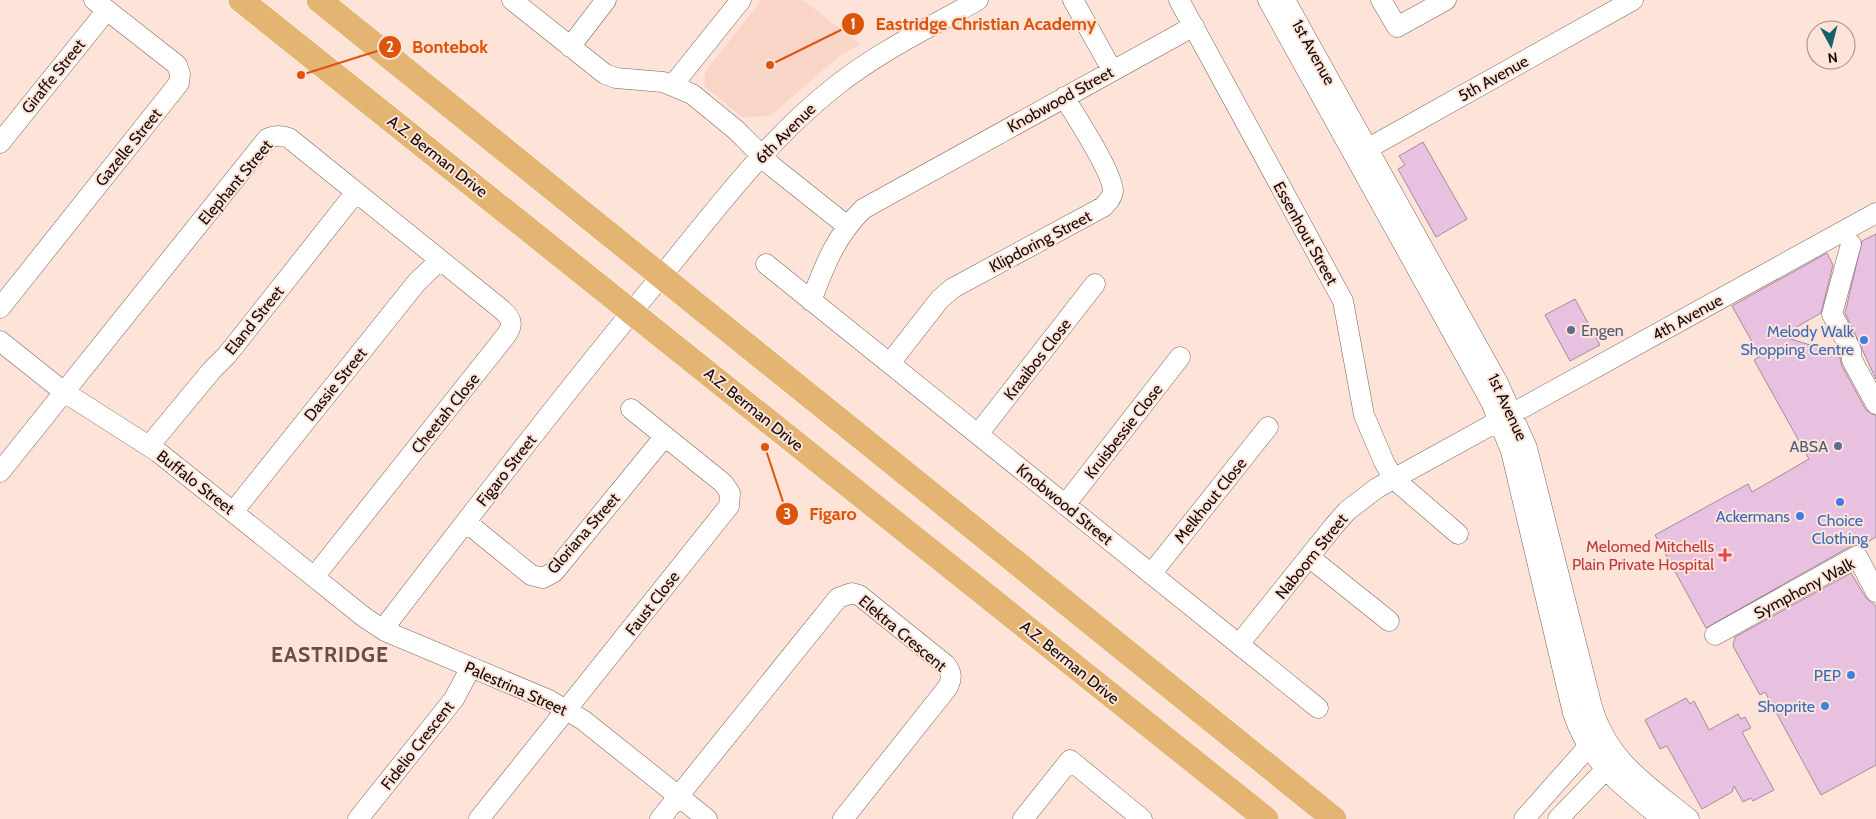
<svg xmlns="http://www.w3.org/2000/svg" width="1876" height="819" font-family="Cabin,sans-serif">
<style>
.built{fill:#f8d5c7}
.building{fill:#e8c1e1;stroke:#a18c9d}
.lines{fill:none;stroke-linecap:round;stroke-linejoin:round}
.minor-casing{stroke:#7b645b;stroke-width:21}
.major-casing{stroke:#fff;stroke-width:26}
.minor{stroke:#fff;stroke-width:20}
.major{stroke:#e4b572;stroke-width:25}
.service-dot{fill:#5c6f8a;stroke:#fee3d8;stroke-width:2}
.shop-dot{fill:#3f7fe0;stroke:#fee3d8;stroke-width:2}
.health-dot{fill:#e0444e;stroke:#fee3d8;stroke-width:2}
.labels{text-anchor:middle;stroke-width:4;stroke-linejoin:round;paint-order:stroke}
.street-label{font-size:16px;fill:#140b08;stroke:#fee3d8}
.service-label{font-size:16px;fill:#4e5e75;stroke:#fee3d8;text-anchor:start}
.shop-label{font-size:16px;fill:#366cbe;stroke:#fee3d8;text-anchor:end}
.health-label{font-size:16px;fill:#be3a42;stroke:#fee3d8;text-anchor:end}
.district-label{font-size:21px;font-weight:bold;letter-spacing:1px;fill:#644e45;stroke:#fee3d8}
.leader{fill:none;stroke:#dd550c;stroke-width:2}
.callout-dot{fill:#dd550c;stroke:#fee3d8;stroke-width:2}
.mark-label{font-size:15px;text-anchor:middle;font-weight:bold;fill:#fff}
.callout-label{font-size:18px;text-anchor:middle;font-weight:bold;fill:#dd550c;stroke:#fee3d8;stroke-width:4;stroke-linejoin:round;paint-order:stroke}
</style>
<rect width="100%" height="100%" fill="#fee3d8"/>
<path class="built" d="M762,0H803L860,44L838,57L770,116L742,117L704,86L705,72Z"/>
<path class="building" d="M1423,142L1467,219L1436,237L1398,169L1405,165L1399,156Z
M1876,234V379L1845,313L1862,241Z
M1827,253L1833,265L1821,313L1781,336L1839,354L1842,366L1866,410L1876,416V537L1862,545L1851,546L1706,628L1655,535L1748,484L1752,492L1809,459L1754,360L1760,356L1732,306Z
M1575,299L1600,345L1570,361L1545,315Z
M1851,573L1866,598L1876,606V765L1821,795L1765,692L1760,695L1733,646L1735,637Z
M1686,698L1690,704L1694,701L1709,730L1738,714L1741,719L1745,717L1751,728L1742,732L1774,790L1753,801L1751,798L1743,802L1734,786L1732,792L1702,809L1667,746L1660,749L1645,720Z"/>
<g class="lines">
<defs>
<path id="minor" d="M512,0L605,74L616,78L663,82L692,94L736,130L773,167L846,225
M1073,0L1112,70
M1179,0L1343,301L1364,415L1384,462L1394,479L1458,534
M1268,0L1491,402L1511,451L1573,713C1589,762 1624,788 1663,819
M1285,0L1498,383L1527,448L1591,703C1606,760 1646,784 1689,819
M1381,0L1397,27L1446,0
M570,47L606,0
M672,86L741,0
M0,143L107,10
M1358,154L1633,0
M1851,244L1832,314L1851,350L1852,360L1876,404
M766,264L1318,708
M811,301C825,265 835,237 863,209L1194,26
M0,308L179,83L180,74L177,65L94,0
M0,341L64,392L158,452L364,617L385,631L549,700L583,720L707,819
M890,363L940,299L953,288L1103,207C1108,202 1112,198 1113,191C1113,173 1075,115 1064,97
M978,434L1095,284
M149,446L212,370L227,355L356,192
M0,472L267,139C275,135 281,135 289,138L501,309C513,319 514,326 504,338L314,577
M1065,505L1180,357
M233,512L417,282L440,260
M466,522L531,575L543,578L554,572L665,436
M1309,557L1389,621
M1151,574L1268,427
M385,631L390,620C480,503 570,386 664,273C718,207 769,138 837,85C880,51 931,27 978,0
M1715,635L1857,556L1876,592
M1239,644L1333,527L1347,511L1377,488L1876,213
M358,819L454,699L471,667
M479,819L729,506L730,493L723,483L631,409
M660,819L838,598L852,593L859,595L946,665C952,673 952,678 948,687L843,819
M1023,819L1070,760L1142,819
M1524,819L1588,747L1597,740
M1558,819L1614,761"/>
<path id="major" d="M241,0L1266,819
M319,0L1334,819"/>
</defs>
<use href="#minor" class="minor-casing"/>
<use href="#major" class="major-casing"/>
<use href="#minor" class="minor"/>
<use href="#major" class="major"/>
</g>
<g class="service-dot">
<circle cx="1571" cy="330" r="5"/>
<circle cx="1838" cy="446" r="5"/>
</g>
<g class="shop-dot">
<circle cx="1864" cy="340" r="5"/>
<circle cx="1840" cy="502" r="5"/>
<circle cx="1800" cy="516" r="5"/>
<circle cx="1851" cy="675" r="5"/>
<circle cx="1825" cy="706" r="5"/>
</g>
<path class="health-dot" d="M1722.5 547.5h5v5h5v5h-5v5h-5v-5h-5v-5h5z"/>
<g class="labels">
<g class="street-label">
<text transform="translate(1314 52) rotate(61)" y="6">1st Avenue</text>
<text transform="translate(53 76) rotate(-51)" y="6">Giraffe Street</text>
<text transform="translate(1493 78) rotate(-29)" y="6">5th Avenue</text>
<text transform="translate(1060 99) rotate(-29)" y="6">Knobwood Street</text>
<text transform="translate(785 133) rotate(-45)" y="6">6th Avenue</text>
<text transform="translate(128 147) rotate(-51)" y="6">Gazelle Street</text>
<text transform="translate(438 156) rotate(38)" y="6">A.Z. Berman Drive</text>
<text transform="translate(235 182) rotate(-50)" y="6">Elephant Street</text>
<text transform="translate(1306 233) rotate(61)" y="6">Essenhout Street</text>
<text transform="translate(1040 241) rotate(-28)" y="6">Klipdoring Street</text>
<text transform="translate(1687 317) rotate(-29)" y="6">4th Avenue</text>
<text transform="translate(254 320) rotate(-51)" y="6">Eland Street</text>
<text transform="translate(1037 359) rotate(-52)" y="6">Kraaibos Close</text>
<text transform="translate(335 384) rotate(-51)" y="6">Dassie Street</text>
<text transform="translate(1508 407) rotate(65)" y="6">1st Avenue</text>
<text transform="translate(754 409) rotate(39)" y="6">A.Z. Berman Drive</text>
<text transform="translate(445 413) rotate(-51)" y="6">Cheetah Close</text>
<text transform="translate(1123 431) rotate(-52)" y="6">Kruisbessie Close</text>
<text transform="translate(506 470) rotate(-52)" y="6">Figaro Street</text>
<text transform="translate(196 482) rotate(38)" y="6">Buffalo Street</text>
<text transform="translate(1210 500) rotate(-51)" y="6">Melkhout Close</text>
<text transform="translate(1065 504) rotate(39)" y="6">Knobwood Street</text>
<text transform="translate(583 533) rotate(-49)" y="6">Gloriana Street</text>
<text transform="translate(1311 556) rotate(-51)" y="6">Naboom Street</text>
<text transform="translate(1804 588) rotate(-28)" y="6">Symphony Walk</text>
<text transform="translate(652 603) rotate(-52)" y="6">Faust Close</text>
<text transform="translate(903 633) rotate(40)" y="6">Elektra Crescent</text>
<text transform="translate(1070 662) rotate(39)" y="6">A.Z. Berman Drive</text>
<text transform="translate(516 688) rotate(24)" y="6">Palestrina Street</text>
<text transform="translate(417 745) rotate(-52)" y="6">Fidelio Crescent</text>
</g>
<g class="service-label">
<text x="1581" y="336">Engen</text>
<text x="1828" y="452" text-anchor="end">ABSA</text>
</g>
<g class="shop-label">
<text x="1854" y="337">Melody Walk<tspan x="1854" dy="18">Shopping Centre</tspan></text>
<text x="1790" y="522">Ackermans</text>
<text x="1840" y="526" text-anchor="middle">Choice<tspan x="1840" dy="18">Clothing</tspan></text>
<text x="1841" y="681">PEP</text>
<text x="1815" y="712">Shoprite</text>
</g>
<g class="health-label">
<text x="1714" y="552">Melomed Mitchells<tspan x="1714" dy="18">Plain Private Hospital</tspan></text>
</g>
<g class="district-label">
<text x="330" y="662">EASTRIDGE</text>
</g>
</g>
<path class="leader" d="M770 65L853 24M301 75L390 47M765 447L787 514"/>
<g class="callout-dot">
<circle cx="770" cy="65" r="5"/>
<circle cx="301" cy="75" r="5"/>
<circle cx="765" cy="447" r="5"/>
<circle cx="853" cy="24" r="12"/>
<circle cx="390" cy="47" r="12"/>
<circle cx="787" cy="514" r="12"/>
</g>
<g class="mark-label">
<text x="853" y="29">1</text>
<text x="390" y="52">2</text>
<text x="787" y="519">3</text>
</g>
<g class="callout-label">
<text x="986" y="30">Eastridge Christian Academy</text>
<text x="450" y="53">Bontebok</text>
<text x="833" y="520">Figaro</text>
</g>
<g transform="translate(1831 45) rotate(173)"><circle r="24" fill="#fee3d8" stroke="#a08d85"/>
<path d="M0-4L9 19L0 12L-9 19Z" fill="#14616c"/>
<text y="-8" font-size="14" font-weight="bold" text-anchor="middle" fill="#140b08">N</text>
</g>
</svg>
